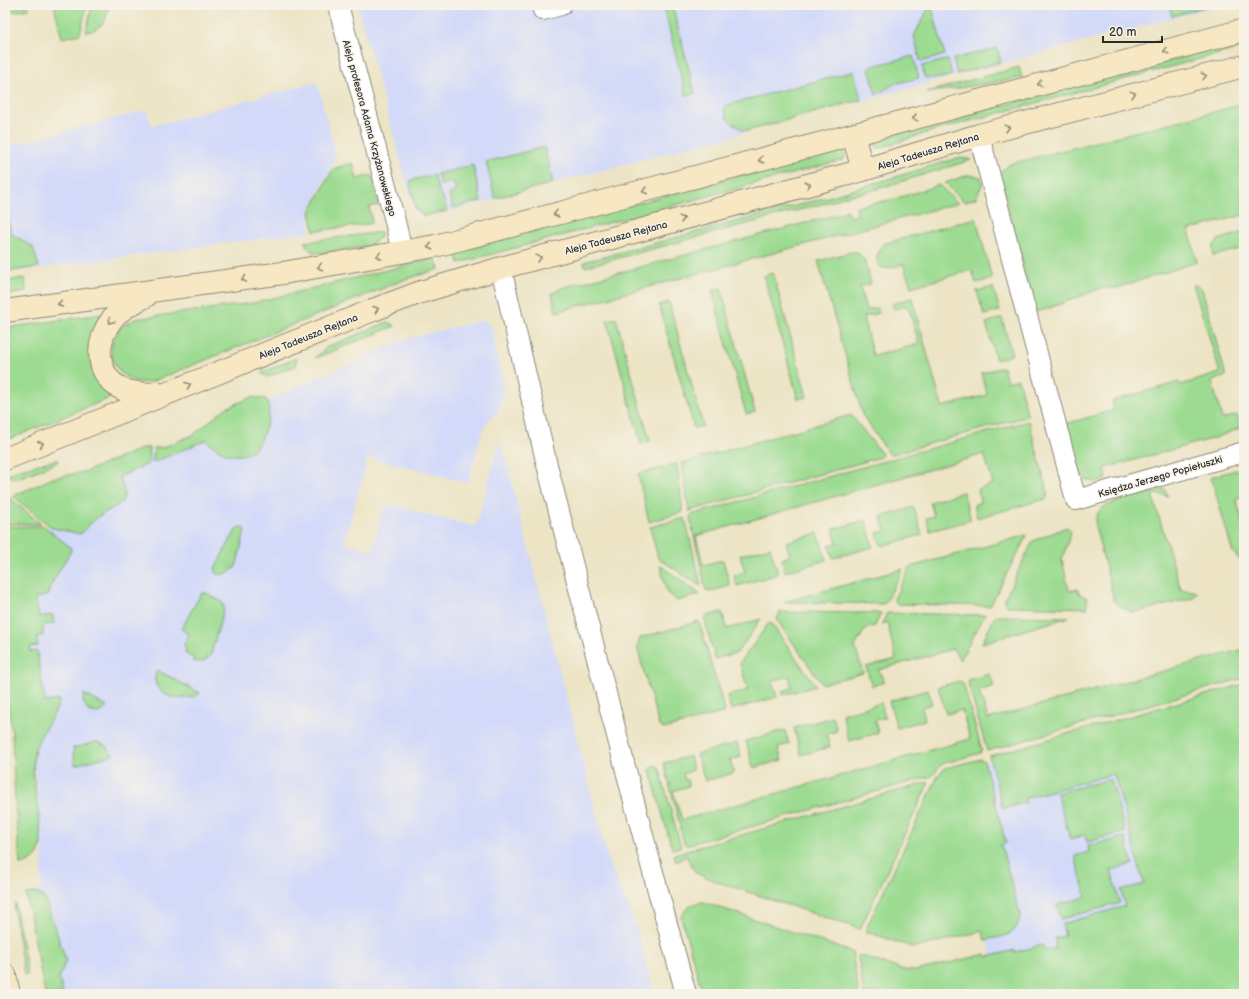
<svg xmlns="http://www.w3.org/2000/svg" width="1249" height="999" font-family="'Balsamiq Sans',sans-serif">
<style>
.built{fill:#d2d9f9}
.green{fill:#9cdb91;stroke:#64835e}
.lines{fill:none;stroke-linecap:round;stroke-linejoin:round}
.minor-casing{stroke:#8c8878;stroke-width:22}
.secondary-casing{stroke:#8c8878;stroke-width:24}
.minor{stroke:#fff;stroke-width:20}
.secondary{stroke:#f7e8c3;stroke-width:22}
.oneway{stroke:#918a77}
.labels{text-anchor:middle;stroke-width:3;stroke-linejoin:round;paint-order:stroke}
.street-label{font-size:10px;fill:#2b2b2b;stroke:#f7f3e8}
</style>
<rect width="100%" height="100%" fill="#f7f3e8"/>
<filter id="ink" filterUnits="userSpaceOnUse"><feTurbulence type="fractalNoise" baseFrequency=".025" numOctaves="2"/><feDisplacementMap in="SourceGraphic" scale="8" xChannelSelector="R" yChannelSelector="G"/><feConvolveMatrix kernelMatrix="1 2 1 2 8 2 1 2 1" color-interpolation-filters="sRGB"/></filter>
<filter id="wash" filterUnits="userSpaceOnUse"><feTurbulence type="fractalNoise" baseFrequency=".012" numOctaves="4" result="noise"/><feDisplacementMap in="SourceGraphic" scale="16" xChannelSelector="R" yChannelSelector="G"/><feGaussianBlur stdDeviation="0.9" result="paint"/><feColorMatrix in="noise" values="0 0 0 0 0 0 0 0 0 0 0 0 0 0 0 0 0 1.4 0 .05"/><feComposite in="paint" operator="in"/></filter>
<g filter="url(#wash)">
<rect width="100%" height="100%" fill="#ece4c4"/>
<path class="built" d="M357,5H559L561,12L586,5H1220L447,212L423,217L415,212Z
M317,82L336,157L309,212L310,232L5,273V147L147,110L151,126Z
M485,320L492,330L504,392L497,413L487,422L482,432L468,483L368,457L344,543L372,550L384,507L388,504L476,527L498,446L502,445L608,859L637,929L654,994H45L25,893L41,891L43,850L34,764L27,708L23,585L40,534L69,506L107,477L152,452L404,340L426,334Z
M1119,726L1177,944L1001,992L943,774Z"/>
<path class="green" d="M5,5H28L29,9L5,13Z
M54,5H87L80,34L62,38Z
M92,5H108C109,19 100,30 86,32Z
M663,5H672L695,93L686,95Z
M930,5H931L945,55L923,61L920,60L914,36Z
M1169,5H1212L1172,16Z
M1244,41V47L929,132L880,148H877C875,144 876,142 878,139Z
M997,48L1001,62L957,74L953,59Z
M913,56L919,78L894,84L876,95L869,67Z
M946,60H948L952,75L941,78H925L922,66Z
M1019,67L1022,78L927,93V92Z
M854,71L861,100L747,131L743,130L728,120L724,109L727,105Z
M1244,104V215L1189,230L1197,262L1117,288H1102L1047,309L1035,312L999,173L1010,164Z
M544,147L553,183L495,198L486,162Z
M839,149L842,150L845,154V158L843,160L459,263L456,252Z
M961,157L971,160L867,192L846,196L833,201L585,267L584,262L832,196Z
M353,163L357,179L372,175L379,205L369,207L372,221L370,224L314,231L310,212L333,169Z
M473,165L481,201L453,208L449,195L456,191L453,182L441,185L437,174Z
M434,175L440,195L443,197L447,211L423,216L416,210L410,184L411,180Z
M968,175L981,177L982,185L976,198L964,202L945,183Z
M939,185L958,203L556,312L552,294L561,288L839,214L847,210L849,217L857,215L856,207L898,198Z
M5,209L12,234L33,247L39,267L5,272Z
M976,218L992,279L976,283L972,270L911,287L903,264C898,265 890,269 884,268C872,266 878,250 883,244Z
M382,232L379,238L372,245L323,253C314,253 307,251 305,242Z
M1244,232V248L1213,256V246L1218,240Z
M852,252H857L864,259L871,284L860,287L866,310L877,308L879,313L863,317L873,356L919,344L908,306L894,309L892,304L912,298L942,407L987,395L981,373L1003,367L1007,382L1018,379L1028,416L890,455L863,416L818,261Z
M435,258L439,269L406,279L151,382C118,387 98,350 122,327C126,323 131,322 135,319L253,303Z
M773,273L807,397L798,399L764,276Z
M25,278L26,292L5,295V281Z
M1193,284L1202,289L1226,376L1212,381L1222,419L1237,415L1240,428L1215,438L1105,468L1107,479L1098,482L1092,481L1085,479L1079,473L1065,424L1114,410L1112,401L1179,382L1181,385L1220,373Z
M993,287L1000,311L984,315L977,291Z
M721,288L755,412L746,414L712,291Z
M669,302L703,426L694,428L659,305Z
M101,314L90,342L89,350L112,395V397L5,441V328Z
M616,318L650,441L641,444L607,320Z
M1002,318L1012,355L996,360L986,323Z
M388,322L395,326L315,358L327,347Z
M296,358L297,359L295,366L267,377L261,373Z
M252,397L266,399C274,413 263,438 254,450C236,461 220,453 206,440L152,463L154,448H161L193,435L226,408Z
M851,415L882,454L881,457L689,511L682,463Z
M1028,421L1029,422L1048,493L1046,499L977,518L974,505L980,502L978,489L993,484L984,454L696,536L703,565L723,560L730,586L709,592L706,590L690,518L691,515Z
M143,448H149L148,464L119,477C131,504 121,502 101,515C94,520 86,527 81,534L52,528L13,496L53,478L87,471Z
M58,459V462L16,479L7,475L20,469Z
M677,464L683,512L649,522L638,474Z
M1243,468L1244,496L1236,498L1244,528V563L1233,553L1211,477Z
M1165,489L1168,496L1152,494L1181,590L1197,591L1194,598L1133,613L1115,603L1095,526C1096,519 1096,513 1101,509C1108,502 1153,492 1165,489Z
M963,492L971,520L930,531L926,518L934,516L930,502Z
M10,498L41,524H5V501Z
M914,507L922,535L881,546L877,533L885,531L881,517Z
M685,518L701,585H699L658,558L650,527Z
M866,520L873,547L833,558L829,545L837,543L833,529Z
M44,526L72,549L53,581L47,596L35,598L39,617L53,615L54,624L43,625V636H37L38,646L30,647V652L37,651L45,702L60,700L59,702C54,720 37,735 34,754C31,772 38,806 40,825C40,833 43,844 39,852C36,859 28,864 20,865L15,800L12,734L5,680V527Z
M241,527L244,528L245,531L236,567C229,572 225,576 217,574L215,568L236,530Z
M1067,527L1071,532L1062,560L1069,591L1078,589L1079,593L1087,598V608L1008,606L1004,602L1005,598L1033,541Z
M818,533L826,560L785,572L782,559L790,556L786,542Z
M1027,535L990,606L896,604L894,599L910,567Z
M770,547L778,574L737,586L734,575L745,572L740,555Z
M660,565L700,594L677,601L667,593Z
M903,569L888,598L884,604L784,602Z
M203,593H206L222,602L224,608L211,654C206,661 202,663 193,661L194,659L185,653L186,650L184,645L189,634L181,629L201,594Z
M722,612L727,629L761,619L737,653L715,659L704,617Z
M780,612L881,613L875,626L866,628L855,646L863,673L822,684L777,620Z
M887,613L985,615L960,660L953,649L878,670L885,682L872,686L866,667L896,659L887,622L882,624Z
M995,616L1069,617L982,643Z
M699,621L725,712L664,729L659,726L637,647L640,638Z
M771,623L816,686L783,695L782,691L792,688L789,676L772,681L777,697L731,710L727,696L748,690L740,663L768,624Z
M1244,649V678L987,751L967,680L990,674L994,686L979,691L988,719Z
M157,670L200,693C181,706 146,694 157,670Z
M959,681L963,683L982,750L980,753L942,764L932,776L686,845L684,843L664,763L690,756L693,770L683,774L685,780H687L689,786L673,791L682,820L970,739L962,710L946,714L938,687Z
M1244,684V986L1234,992L1228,994H864L858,957L859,955L903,970L916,971L986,954L987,957L1015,950V952L1043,945L1045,951L1056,948L1055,938L1065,936L1062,924L1125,906L1121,890L1144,884L1114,774L1025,798L1026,802L1003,809L989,756Z
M928,690L932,704L922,707L925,720L897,728L889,701Z
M84,694L107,707C102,713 96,714 89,711L83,702Z
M881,703L885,718L875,720L878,733L849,741L842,714Z
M833,717L837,731L826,734L830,747L801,755L794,728Z
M785,730L789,744L778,747L782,760L753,768L746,741Z
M97,742L106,746L113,755L75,765L73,748Z
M737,743L741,757L730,760L734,773L705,781L697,754Z
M981,759L984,761L1006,843L1001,845L1020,914C1018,937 1004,936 985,940L982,931L915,948L865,931L938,776L945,768Z
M657,765L659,767L681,847L672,849L650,770L651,767Z
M1111,779L1125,832L1087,842L1085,835L1070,839L1057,793Z
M929,782L860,929L712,880L696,873L686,856L676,862L674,854Z
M1125,837L1133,864L1111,870L1120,903L1061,919L1057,905L1086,897L1075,856L1089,852L1088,846Z
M33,893L38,894L45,899L66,960L59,978L63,994H45L26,894Z
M703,902L852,952L859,994H703L681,917C686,907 693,903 703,902Z
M15,903L28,974L24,975L14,910Z"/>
</g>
<g filter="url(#ink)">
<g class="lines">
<defs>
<path id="minor" d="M338,5L395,221L402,252
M542,5L543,10L561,5
M979,135L1076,500L1244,452
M501,268L547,465L638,817L686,994"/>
<path id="secondary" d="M853,135L863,170
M146,296C135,302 121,308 113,318C95,340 94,375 122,389C133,394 147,394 159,394
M5,311L283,273L435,246L594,204L1244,30
M5,459L373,310L421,292L501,268L863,170L979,135L1244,66
M5,975L9,994"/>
</defs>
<use href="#minor" class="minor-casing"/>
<use href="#secondary" class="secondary-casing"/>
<use href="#minor" class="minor"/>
<use href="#secondary" class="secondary"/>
</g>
<defs><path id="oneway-chevron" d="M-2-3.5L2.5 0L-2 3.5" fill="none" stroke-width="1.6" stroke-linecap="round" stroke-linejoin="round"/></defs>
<g class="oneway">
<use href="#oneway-chevron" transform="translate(1166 51) rotate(165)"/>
<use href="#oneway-chevron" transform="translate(1204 76) rotate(-14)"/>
<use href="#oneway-chevron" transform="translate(1040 84) rotate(165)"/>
<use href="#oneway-chevron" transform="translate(1133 94) rotate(-15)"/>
<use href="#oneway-chevron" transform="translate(915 118) rotate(165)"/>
<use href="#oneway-chevron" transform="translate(1007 128) rotate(-15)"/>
<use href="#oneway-chevron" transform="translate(761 160) rotate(165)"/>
<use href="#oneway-chevron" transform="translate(808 185) rotate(-15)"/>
<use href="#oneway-chevron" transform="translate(645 191) rotate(165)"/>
<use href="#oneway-chevron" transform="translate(556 214) rotate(166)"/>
<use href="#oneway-chevron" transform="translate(682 219) rotate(-15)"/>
<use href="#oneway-chevron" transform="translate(430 247) rotate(169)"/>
<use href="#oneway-chevron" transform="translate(379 256) rotate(170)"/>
<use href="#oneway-chevron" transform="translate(539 258) rotate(-15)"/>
<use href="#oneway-chevron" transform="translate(320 267) rotate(170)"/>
<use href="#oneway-chevron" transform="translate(244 279) rotate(172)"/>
<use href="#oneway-chevron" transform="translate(60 304) rotate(172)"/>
<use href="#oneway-chevron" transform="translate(376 309) rotate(-20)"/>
<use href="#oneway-chevron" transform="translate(111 321) rotate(128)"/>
<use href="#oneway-chevron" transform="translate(188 385) rotate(-22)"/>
<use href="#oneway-chevron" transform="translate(41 444) rotate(-22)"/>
</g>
</g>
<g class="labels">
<g class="street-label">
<text transform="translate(370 128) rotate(75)" y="4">Aleja profesora Adama Krzyżanowskiego</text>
<text transform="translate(928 151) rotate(-17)" y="4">Aleja Tadeusza Rejtana</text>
<text transform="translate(616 237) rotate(-15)" y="4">Aleja Tadeusza Rejtana</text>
<text transform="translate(308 336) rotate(-22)" y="4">Aleja Tadeusza Rejtana</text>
<text transform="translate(1160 476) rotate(-16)" y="4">Księdza Jerzego Popiełuszki</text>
</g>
</g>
<rect width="1249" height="999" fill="none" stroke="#f7f3e8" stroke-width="20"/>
<path d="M1103 36v6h59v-6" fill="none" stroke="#2b2b2b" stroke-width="2"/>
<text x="1109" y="36" font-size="12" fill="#2b2b2b" stroke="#f7f3e8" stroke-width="3" paint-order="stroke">20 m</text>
</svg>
